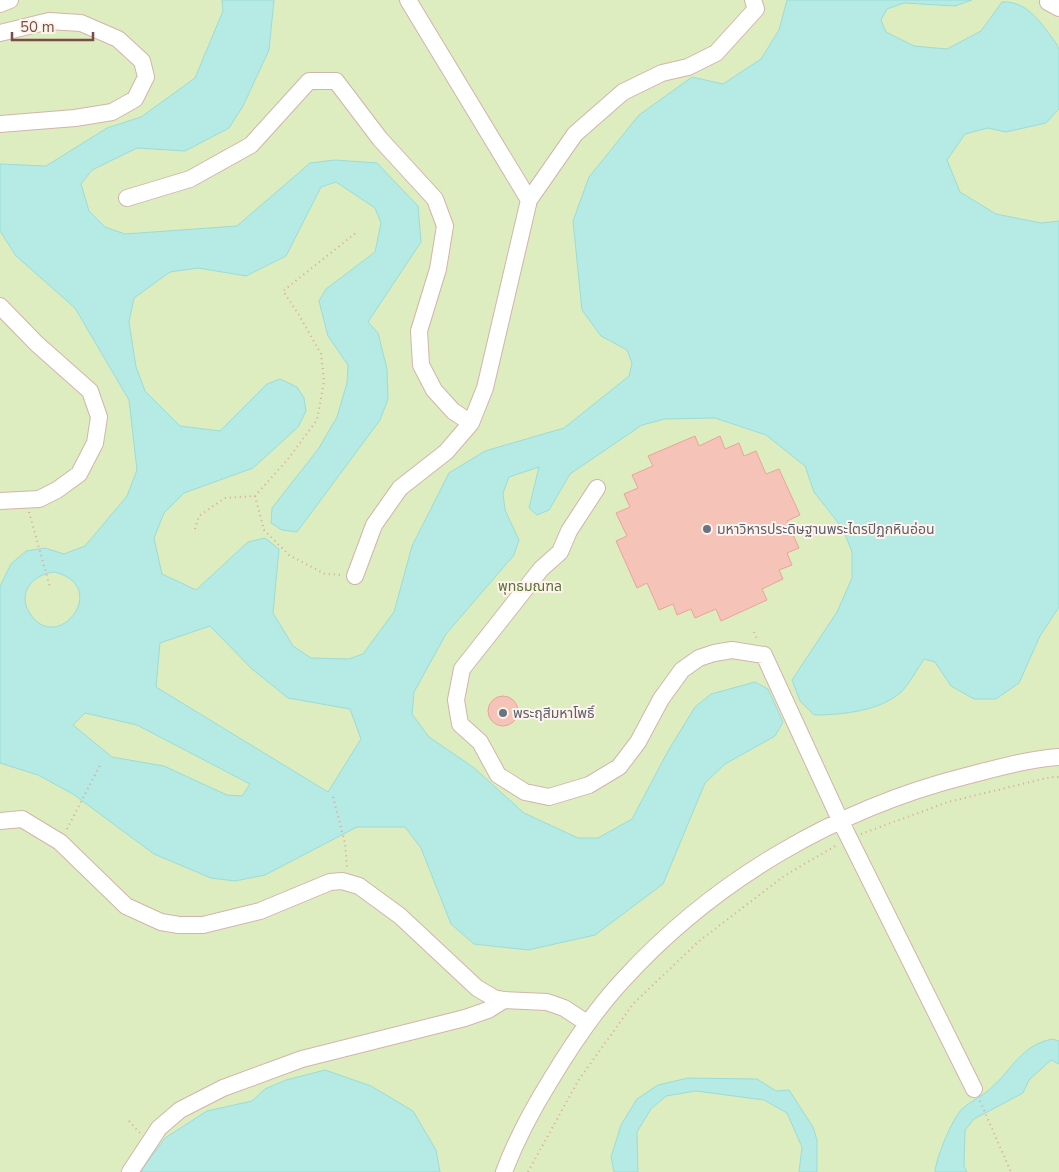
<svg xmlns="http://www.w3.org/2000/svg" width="1059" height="1172" font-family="'Nunito Sans','Noto Sans Thai',sans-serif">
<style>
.green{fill:#ddedc0}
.water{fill:#b6eae5;stroke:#9bdcd7;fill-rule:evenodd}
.building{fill:#f6c3b9;stroke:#eaa497}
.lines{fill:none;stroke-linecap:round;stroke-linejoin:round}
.minor-casing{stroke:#d3b4ab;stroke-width:18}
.path{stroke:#dba59b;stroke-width:2;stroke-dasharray:1 4;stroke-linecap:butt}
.minor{stroke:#fff;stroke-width:16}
.worship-dot{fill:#6b7280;stroke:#fff3ec;stroke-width:2}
.labels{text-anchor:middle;stroke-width:4;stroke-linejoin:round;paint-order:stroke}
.worship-label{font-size:14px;fill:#5b616d;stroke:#fff3ec;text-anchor:start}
.park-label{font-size:14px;fill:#587338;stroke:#fff3ec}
</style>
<rect width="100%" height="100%" fill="#feeee4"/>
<path class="green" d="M0,0H1059V1172H0Z"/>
<path class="water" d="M222,0H274L269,50L243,106L229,128L185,151L137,148L92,170L81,184L89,211L105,227L125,234L237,226L310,163L335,160L377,163L418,206L421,242L368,322L378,333L387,369L388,399L380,420L297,532L282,530L271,523L272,508L319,448L337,417L347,383L348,365L328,336L319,301L326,289L375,252L381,223L375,208L336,182L321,187L286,256L246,276L198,268L170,272L134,298L129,322L136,367L145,391L180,426L220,431L267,384L280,379L297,387L304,398L306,411L298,427L253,468L184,493L164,513L154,538L162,574L196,590L248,542L265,538L279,549L273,613L293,646L311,658L349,659L363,654L394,612L412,546L449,473L485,451L564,428L629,376L632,363L627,350L601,336L582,310L573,221L589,177L639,115L692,77L723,84L761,59L779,30L787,0H972L955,6L904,3L887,9L881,20L886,32L914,46L947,49L981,31L1002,2C1028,0 1043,26 1056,43L1059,49V109L1046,123L1006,132L988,128L965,134L947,160L960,192L996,214L1041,223L1059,221V607L1040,636L1019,683L996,699H974L951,686L935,662L924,659C917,669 911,682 902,691C882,711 841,715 814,715L800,701L792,680L837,612L852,578V552L843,529L814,492L805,466L766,435L715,418L665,419L642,425L570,474L549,510L537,515L529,508L539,467L509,477L503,493L505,510L519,540L514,555L446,634L414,692L412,714L429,737L473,767L524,813L578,838H598L632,819L668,751L695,707L711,694L755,682L768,689L783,722L775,736L725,764L705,783L663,884L595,935L528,950L474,944L451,924L421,848L405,827H357L265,875L235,881L211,878L154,854L73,794L38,775L0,763V586L11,564L26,551L45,548L64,554L85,546L127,496L137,470L129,400L75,308L16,256L0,231V164L46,166L107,128L141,117L195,78L223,11ZM54,572C113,586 56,658 29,612C17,592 34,574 54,572ZM210,626L252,669L288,698L350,709L361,739L328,792L156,687L160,643ZM85,713L137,725L250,784L242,796L227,795L164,766L112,757L73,725Z
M1052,1039L1059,1041V1064L1051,1060L1029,1080L1023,1093L974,1119L965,1130L964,1166L967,1172H935C936,1158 952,1119 962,1109C970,1101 982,1097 990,1089C1013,1069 1020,1046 1052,1039Z
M325,1070L371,1086L413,1111L436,1150L440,1172H141L145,1165L165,1138L207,1111L252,1101L265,1089L286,1080Z
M688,1078L757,1079L776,1091L789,1090L813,1127L817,1140V1172H799L802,1147L787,1113L764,1100L696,1091L666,1096L651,1109L637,1132L638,1172H614L611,1157L621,1125L637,1099L658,1085Z"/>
<path class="building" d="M695,436L699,446L720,436L725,449L739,443L744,456L756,451L766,474L779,469L800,515L787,521L799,548L787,553L792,565L779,570L783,579L762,589L767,600L721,621L716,609L695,618L691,609L677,615L673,604L659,610L647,583L637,588L616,541L627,536L616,513L630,507L624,494L638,488L632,475L653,466L648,456Z
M488 711a15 15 0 1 1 30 0a15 15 0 1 1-30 0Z"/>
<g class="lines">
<defs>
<path id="minor" d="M1049,0L1048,2L1059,8
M0,4L10,0
M0,33L49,21L81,23L118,39L142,61L146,77L135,99L112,112L75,118L0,124
M127,198L190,179L251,145L309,81H336L380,139L435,199L445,226L438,269L419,331L421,365L434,390L453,411L471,423
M529,200L575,134L623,92L662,73L688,67L716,53L756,9L753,0
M0,306L37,344L90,391L99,417L95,443L79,474L57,490L39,499L0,501
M597,488L569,531L560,552L541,569L462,669L456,700L460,724L480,742L498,775L525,792L549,797L589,785L619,767L638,742L661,699L682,670L699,658L714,653L732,650L764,655L840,820L974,1089
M355,576L374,525L400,488L446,452L471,423L485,388L529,200L408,0
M0,821L22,819L60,842L126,906L161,922L179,925H203L260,911L330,882L342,881L359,886L400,916L477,988L494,998L504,1000L547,1002L564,1008L587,1023
M130,1172L159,1128L180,1110L223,1088L302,1059L465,1018L488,1010L504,1000
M504,1172C516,1140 532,1110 550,1081C571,1046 595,1010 623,980C714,880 836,809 966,776C997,768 1028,759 1059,757"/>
</defs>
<use href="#minor" class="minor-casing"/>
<path class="path" d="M255,496L264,530L289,555L325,574L341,575
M29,512L50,587
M195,529L199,516L225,498L255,496L288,459L317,420L324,381L321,354L299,315L283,291L357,232
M754,632L757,639
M333,797L345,843L347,868
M67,829L100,765
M861,834L948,802L1051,777H1059
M980,1101L1011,1172
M129,1121L140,1133
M528,1172L578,1081L633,1004L698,942L784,876L837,845"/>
<use href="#minor" class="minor"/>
</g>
<g class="worship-dot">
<circle cx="707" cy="529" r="5"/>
<circle cx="503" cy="713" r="5"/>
</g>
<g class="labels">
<g class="worship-label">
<text x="717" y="534">มหาวิหารประดิษฐานพระไตรปิฏกหินอ่อน</text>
<text x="513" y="718">พระฤสีมหาโพธิ์</text>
</g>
<g class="park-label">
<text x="530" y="591">พุทธมณฑล</text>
</g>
</g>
<path d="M12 32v8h81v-8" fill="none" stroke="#794d47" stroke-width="2.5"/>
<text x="20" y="32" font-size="15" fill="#794d47" stroke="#fff3ec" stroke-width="4" paint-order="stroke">50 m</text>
</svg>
